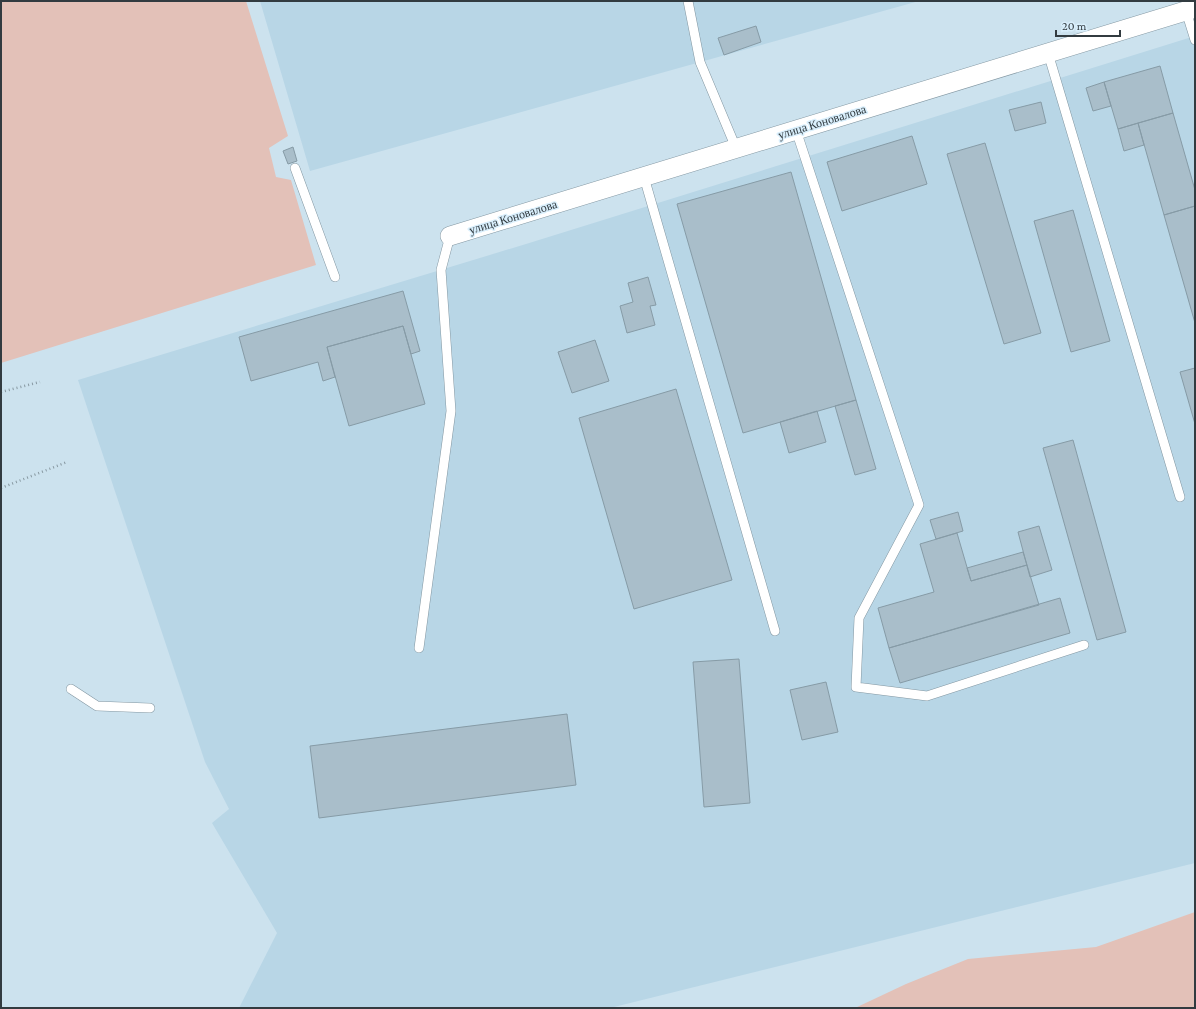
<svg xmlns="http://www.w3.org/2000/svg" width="1196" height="1009" font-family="'Crimson Pro',serif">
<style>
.built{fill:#b8d6e6}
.green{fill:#e3c1b8}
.building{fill:#a9beca;stroke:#869ba6}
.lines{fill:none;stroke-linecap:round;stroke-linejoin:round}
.service-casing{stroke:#8397a2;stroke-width:10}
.minor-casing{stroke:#8397a2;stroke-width:20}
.path{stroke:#8899a2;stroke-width:2.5;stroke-dasharray:1 3;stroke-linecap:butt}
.service{stroke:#fff;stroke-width:9}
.minor{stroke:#fff;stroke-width:19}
.labels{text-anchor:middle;stroke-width:3;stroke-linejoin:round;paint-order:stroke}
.street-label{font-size:12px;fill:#323b40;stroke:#d9effc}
</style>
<rect width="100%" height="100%" fill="#cce2ee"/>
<path class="built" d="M260,1H919L310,171Z
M1195,36V863L610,1008H239L277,933L212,823L229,809L205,762L78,380L526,244Z"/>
<path class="green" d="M1,1H246L288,136L269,148L276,177L291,180L316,265L1,363Z
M1195,912V1008H855L906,984L968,959L1096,947Z"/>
<path class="building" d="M756,26L761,42L724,55L718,38Z
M1160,66L1173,113L1118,129L1104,82Z
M1104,82L1111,106L1093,111L1086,88Z
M1041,102L1046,123L1015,131L1009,110Z
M1173,113L1195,190V206L1164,215L1138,123Z
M1138,123L1144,145L1124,151L1118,129Z
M912,136L927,184L842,211L827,162Z
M985,143L1041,333L1004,344L947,154Z
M293,147L297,161L288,164L283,151Z
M791,172L856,400L743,433L677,204Z
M1195,206V323L1164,215Z
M1073,210L1110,341L1071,352L1034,221Z
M648,277L656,305L650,306L655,325L627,333L620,306L633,302L628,283Z
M403,291L420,351L411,354L403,326L327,347L335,377L323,381L318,362L251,381L239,337Z
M403,326L425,404L349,426L327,347Z
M595,340L609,381L572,393L558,352Z
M1195,368V424L1180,372Z
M676,389L732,580L634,609L579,418Z
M856,400L876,469L855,475L835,406Z
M817,411L826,442L789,453L780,422Z
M1073,440L1126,632L1097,640L1043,448Z
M958,512L963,531L936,539L930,520Z
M1039,526L1052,570L1030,577L1018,532Z
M957,533L971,581L1027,565L1039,605L889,648L878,608L934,592L920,544Z
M1023,552L1027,565L971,581L967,568Z
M1060,598L1070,633L900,683L889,648Z
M739,659L750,803L704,807L693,662Z
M826,682L838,732L802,740L790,690Z
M567,714L576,785L319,818L310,746Z"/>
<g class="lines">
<defs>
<path id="service" d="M688,1L700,62L736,148
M1186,11L1195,40
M1048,53L1180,497
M796,130L919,505L859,618L856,687L927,696L1084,645
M295,168L335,277
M644,177L775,631
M419,648L451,411L441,270L450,236
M71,689L97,706L150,708"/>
<path id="minor" d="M450,236L1195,8"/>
</defs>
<use href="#service" class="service-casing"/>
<use href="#minor" class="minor-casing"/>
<path class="path" d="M1,392L40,382
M1,488L67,462"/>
<use href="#service" class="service"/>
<use href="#minor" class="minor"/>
</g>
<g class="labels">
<g class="street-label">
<text transform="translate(822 122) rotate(-17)" y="4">улица Коновалова</text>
<text transform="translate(513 217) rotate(-17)" y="4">улица Коновалова</text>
</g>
</g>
<rect width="1196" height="1009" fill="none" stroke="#323b40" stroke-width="4"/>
<path d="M1056 30v6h64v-6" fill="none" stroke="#323b40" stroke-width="2"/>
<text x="1062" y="30" font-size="12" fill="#323b40" stroke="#d9effc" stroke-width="3" paint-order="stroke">20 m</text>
</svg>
